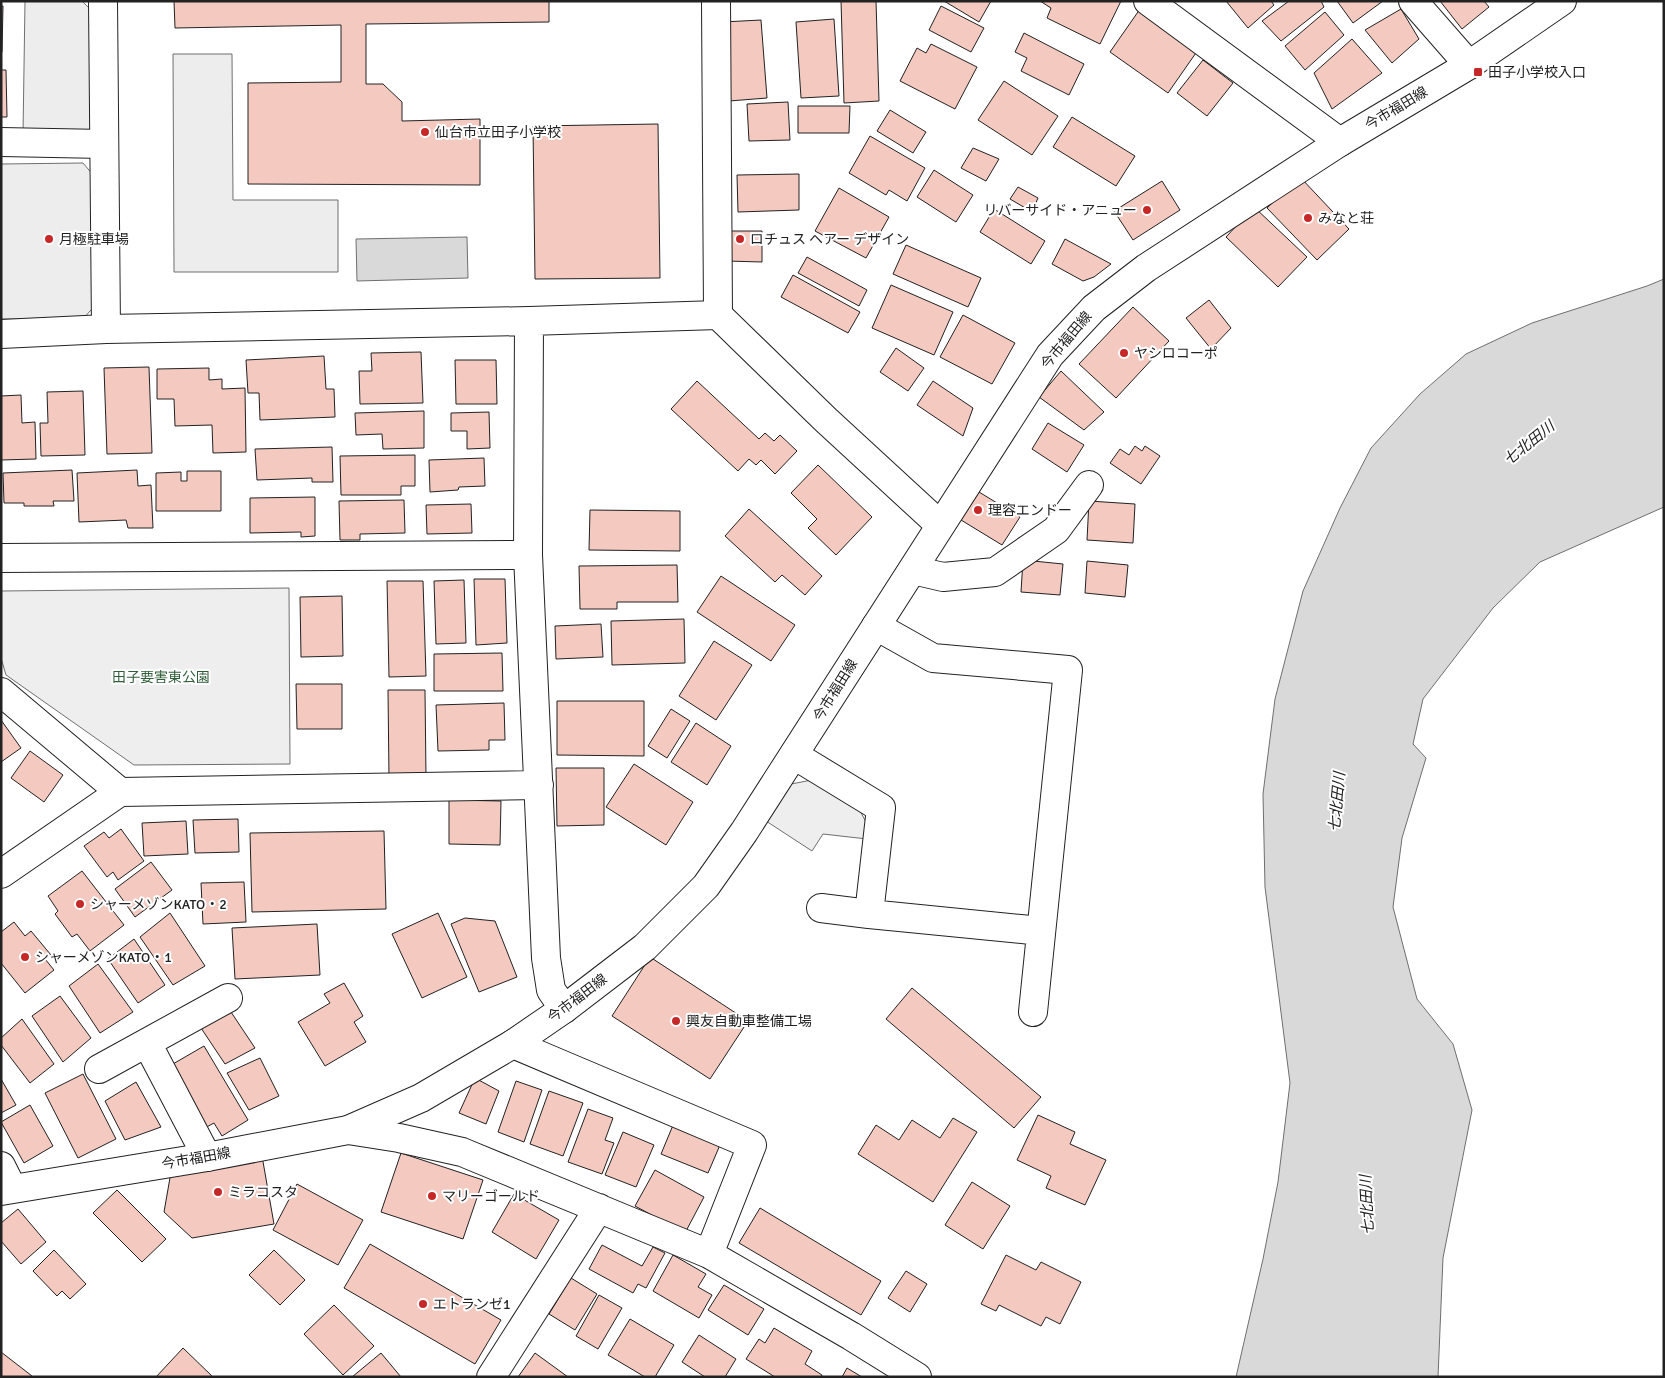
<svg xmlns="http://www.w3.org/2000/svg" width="1665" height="1378" font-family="Signika,'Noto Sans JP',sans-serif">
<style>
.green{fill:#eee;stroke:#6f6f6f}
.parking{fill:#ededed;stroke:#6f6f6f}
.water{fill:#d9d9d9;stroke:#6f6f6f}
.building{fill:#f3c9c0;stroke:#222}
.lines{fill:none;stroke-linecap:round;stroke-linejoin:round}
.minor-casing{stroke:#222;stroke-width:30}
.secondary-casing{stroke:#222;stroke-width:30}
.minor{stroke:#fff;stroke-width:28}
.secondary{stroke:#fff;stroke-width:28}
.poi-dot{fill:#c62828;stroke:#fff;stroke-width:2}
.labels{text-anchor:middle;stroke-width:4;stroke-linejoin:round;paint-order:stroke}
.poi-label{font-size:14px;fill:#222;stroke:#fff;text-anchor:start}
.street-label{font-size:14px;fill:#222;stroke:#fff}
.park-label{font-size:14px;fill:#2f5e38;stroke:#fff}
.water-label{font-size:15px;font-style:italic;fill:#222;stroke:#fff}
</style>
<rect width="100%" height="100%" fill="#fff"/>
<path class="green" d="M289,588L290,764L134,765L6,675L1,658V591Z
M812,780L857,805L868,826L867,839L823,834L812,851L766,821L791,784Z"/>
<path class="parking" d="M25,1H82L94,13L95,124L82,135L23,134Z
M173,54H232L233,200H338V272H174Z
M83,163L94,176L98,302L83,319H1V164Z"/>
<path class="water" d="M467,237L468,278L357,281L356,239Z
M1664,279V507L1540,562L1493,608L1423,699L1413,744L1426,758L1402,838L1393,907L1417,999L1453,1044L1472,1110L1443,1258L1438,1377H1236L1263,1259L1278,1182L1290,1083L1265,887L1263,794L1275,699L1303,591L1340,508L1371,448L1420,394L1466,354L1532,323L1647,286Z"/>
<path class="building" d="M174,1H549V22L366,24V84H383L402,102V121L480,119V185L248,184V83L341,82V25L175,28Z
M841,1H876L879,101L844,103Z
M944,1H991L979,22Z
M1040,1H1121L1100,44L1047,18L1051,8Z
M1226,1H1271L1274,5L1248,28Z
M1289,1H1321L1324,7L1281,41L1262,21Z
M1337,1H1383L1353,23Z
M1440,1H1484L1489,7L1462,29Z
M1,6H3L2,52H1Z
M941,6L984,28L971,52L929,30Z
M1140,9L1198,50L1168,93L1110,52Z
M1401,9L1419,39L1392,63L1365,30Z
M1325,12L1344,35L1305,70L1285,46Z
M834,19L839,96L801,98L796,22Z
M761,20L767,98L729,101L723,22Z
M1024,33L1084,64L1069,95L1021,71L1027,58L1015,52Z
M1352,39L1382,73L1332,109L1314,73Z
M931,44L977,67L955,109L900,81L917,48L926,53Z
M1203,60L1233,83L1207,116L1177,93Z
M1,70H6L7,117H1Z
M1004,81L1058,116L1032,155L978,120Z
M788,102L790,140L749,141L747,104Z
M798,106H850L849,133H798Z
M890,110L926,132L913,153L877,131Z
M1072,117L1135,156L1116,186L1053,147Z
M658,124L660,278L535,279L533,126Z
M870,136L925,168L907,201L889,190L886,195L849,173Z
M973,148L999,159L986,181L961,168Z
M934,170L973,195L956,222L917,197Z
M799,174V210L738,212L737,175Z
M1300,177L1349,229L1317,260L1267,208Z
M1162,181L1180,210L1133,240L1114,211Z
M1018,187L1038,198L1032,212L1010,199Z
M839,188L889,217L866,258L815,231Z
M1254,207L1307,257L1278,287L1226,237Z
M994,209L1045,241L1031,264L980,232Z
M726,231H762V262L726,261Z
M1065,239L1111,264L1094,277L1083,281L1052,264Z
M906,245L981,278L968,307L893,274Z
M807,257L867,290L859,306L798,273Z
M793,275L860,312L848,333L781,297Z
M891,285L953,312L934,355L872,328Z
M1209,300L1231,328L1211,349L1186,318Z
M1133,307L1169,341L1116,398L1079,364Z
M963,315L1015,343L992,384L940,357Z
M896,348L924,368L908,391L880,372Z
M421,352L423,403L360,404L359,371H372L371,353Z
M324,356L326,389H334L335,417L260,420L259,393H248L246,360Z
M455,360H496L497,404H456Z
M149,367L152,453L107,454L104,368Z
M209,368V380L222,379V389L245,388L246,452L213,453L212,425L175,426L174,399H157V369Z
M1061,371L1104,412L1084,430L1039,397Z
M697,381L759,439L765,433L774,441L780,435L797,451L775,474L761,460L756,465L749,459L738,471L671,409Z
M933,381L973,408L963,436L917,405Z
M83,391L85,455L41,456L40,423H48L47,392Z
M21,395L22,423L35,422L36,459L1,460V396Z
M424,411V448L383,449L382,434L356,435L355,413Z
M489,412L490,448L467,449V431H451V413Z
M1048,423L1084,445L1067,472L1032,449Z
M1135,446L1142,451L1145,446L1160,456L1141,484L1110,463L1120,449L1129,455Z
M332,447L333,482H312V478L257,480L255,449Z
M415,455V486H401V495H341L340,456Z
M484,458L485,486L459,487L458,490L430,492L429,460Z
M818,465L872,517L836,555L808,528L817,519L791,493Z
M72,470L74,501H53L54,506H24V503H4L3,473Z
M137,470L138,486L151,485L153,528H128L126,520L79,522L77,473Z
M187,471H221V511H156V473L181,472V481H187Z
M979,492L1020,517L1002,545L961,520Z
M315,497V536L301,537V532L250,533V498Z
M404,500L405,533L360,534V540H340L339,501Z
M1089,501L1135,504L1133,543L1087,540Z
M471,504L472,533L427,534L426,505Z
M749,509L822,576L805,595L782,575L775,582L725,536Z
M590,510L680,511V551L589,550Z
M1023,560L1063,564L1060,595L1021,592Z
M1087,561L1128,565L1125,597L1085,593Z
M677,565L678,602H617V609H580L579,566Z
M721,576L795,625L771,661L697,612Z
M474,579H505L507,643L476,645Z
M464,580L466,643L436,644L434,581Z
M387,581H423L426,676L389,677Z
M342,596L343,656L301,657L300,597Z
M684,619L685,663L612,665L611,621Z
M601,624L603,657L556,659L555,626Z
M714,641L752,665L716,720L679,696Z
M502,653L503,691H434V654Z
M296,684H342V729H297Z
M388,690H425L426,777L389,778Z
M557,701H644V756L557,755Z
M504,703L505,740H489V750L438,751L436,705Z
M671,709L690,721L667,758L648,746Z
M1,720L21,748L1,762Z
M696,723L731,746L707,785L671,762Z
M30,751L63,775L44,802L11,778Z
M634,764L693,802L666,845L606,807Z
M556,768H604V825L557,826Z
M449,800L501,801L500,845L449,844Z
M238,819L239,852L195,853L193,820Z
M186,821L188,854L144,856L142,823Z
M121,829L144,861L118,880L113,872L107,877L84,846L104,832L109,838Z
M384,831L386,909L252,912L250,833Z
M151,862L172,890L135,917L115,889Z
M82,871L124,925L90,951L77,934L72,937L55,914L58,911L48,896Z
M244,882L246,922L203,924L201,883Z
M170,913L205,966L173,985L140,937Z
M438,913L467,977L422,998L392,934Z
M465,918L495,921L517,977L479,992L451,924Z
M14,922L25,936L31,931L51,955L45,959L54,970L25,993L1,963V932Z
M317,924L320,975L235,979L232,928Z
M134,939L165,985L138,1003L108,959Z
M650,957L748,1021L710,1079L612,1016Z
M98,964L133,1012L100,1033L69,986Z
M344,983L363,1016L354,1022L366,1042L325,1066L298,1022L330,1003L324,994Z
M912,988L1041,1097L1014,1128L886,1019Z
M60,996L91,1038L63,1062L32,1016Z
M231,1012L255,1048L225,1064L201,1028Z
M22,1019L54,1064L30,1083L1,1045V1038Z
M204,1046L248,1120L222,1136L214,1123L203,1129L166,1068Z
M260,1058L279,1096L249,1110L227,1073Z
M83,1074L116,1139L78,1158L45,1093Z
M475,1078L499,1091L486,1124L459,1113Z
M1,1079L16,1105L1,1113Z
M516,1081L542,1090L524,1142L498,1132Z
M136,1082L161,1127L125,1140L105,1101Z
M549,1091L583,1103L563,1156L530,1144Z
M30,1105L53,1146L24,1163L1,1122Z
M588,1109L613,1118L605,1140L614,1143L602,1174L568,1162Z
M1038,1115L1075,1132L1070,1144L1106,1160L1085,1205L1046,1188L1051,1176L1017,1160Z
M676,1118L723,1138L708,1173L661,1154Z
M953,1118L977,1132L933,1202L858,1154L876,1125L899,1140L912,1120L940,1138Z
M623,1132L654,1145L636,1187L605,1175Z
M401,1153L483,1180L463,1239L381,1212Z
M262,1156L274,1224L192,1238L164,1212L171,1172Z
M655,1170L704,1197L685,1233L635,1206Z
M972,1182L1010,1206L983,1249L945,1225Z
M297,1184L363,1220L338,1265L273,1230Z
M117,1190L166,1239L142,1262L93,1213Z
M514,1194L559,1220L536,1259L492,1232Z
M760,1208L881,1281L861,1315L739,1243Z
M18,1209L46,1242L21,1264L1,1241V1223Z
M370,1244L501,1320L475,1364L344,1288Z
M602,1245L642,1266L653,1247L665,1253L646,1288L638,1284L633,1293L589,1269Z
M54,1250L86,1284L70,1299L62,1291L57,1296L33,1271Z
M274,1250L305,1280L280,1305L249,1275Z
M673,1255L706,1274L698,1287L712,1295L699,1318L653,1291Z
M1006,1255L1036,1270L1041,1262L1081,1282L1060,1324L1046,1317L1041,1326L999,1305L996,1311L981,1304Z
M906,1271L927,1284L910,1312L888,1298Z
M571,1278L597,1294L575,1330L549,1314Z
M724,1285L764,1309L748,1335L708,1310Z
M599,1295L622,1308L598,1349L576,1336Z
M334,1305L374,1346L343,1375L304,1334Z
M630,1319L674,1345L655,1377H645L608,1355Z
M774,1328L812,1351L805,1364L822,1375L821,1377H775L746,1359L759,1339L765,1343Z
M699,1335L736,1359L725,1377H705L682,1362Z
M183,1348L213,1377H156Z
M1,1352L32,1376L31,1377H1Z
M381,1353L401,1377H352Z
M535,1353L568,1377H518Z
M847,1368L862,1377H842Z"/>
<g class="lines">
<defs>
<path id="minor" d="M103,1L106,329
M716,1L718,315L826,420L940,525
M1148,1L1340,142
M1413,1L1469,65
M1,142L104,144
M529,321L528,555L546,958L551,990L564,1009
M1,334L106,329L529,321L718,315
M1,558L528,555
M913,570L943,577L995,572L1056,530L1089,485
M876,626L933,658L1068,670L1033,1012
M1,692L120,792L539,785
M794,755L881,808L869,914L1041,931
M1,874L120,792
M821,908L869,914
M147,1043L207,1157
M513,1044L752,1145L709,1254
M99,1069L228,998
M348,1130L399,1138L462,1152L709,1254L851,1336L917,1377
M1,1166L12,1188
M491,1377L599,1208"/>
<path id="secondary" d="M1,1191L207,1157L348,1130L421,1098L513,1044L564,1009L645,947L706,886L744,832L1050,355L1094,308L1146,268L1340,142L1469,65L1562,1"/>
</defs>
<use href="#minor" class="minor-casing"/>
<use href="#secondary" class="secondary-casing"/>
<use href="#minor" class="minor"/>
<use href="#secondary" class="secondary"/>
</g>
<g class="poi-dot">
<rect x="1473" y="67" width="10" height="10" rx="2.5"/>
<circle cx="425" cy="132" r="5"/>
<circle cx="1147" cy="210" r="5"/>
<circle cx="1308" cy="218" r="5"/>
<circle cx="49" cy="239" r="5"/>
<circle cx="740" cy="239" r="5"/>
<circle cx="1124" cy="353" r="5"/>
<circle cx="978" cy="510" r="5"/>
<circle cx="80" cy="904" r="5"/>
<circle cx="25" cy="957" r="5"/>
<circle cx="676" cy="1021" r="5"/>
<circle cx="218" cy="1192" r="5"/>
<circle cx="432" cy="1196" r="5"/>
<circle cx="423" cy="1304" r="5"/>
</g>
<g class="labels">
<g class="poi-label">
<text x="1488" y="77">田子小学校入口</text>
<text x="435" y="137">仙台市立田子小学校</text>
<text x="1137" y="215" text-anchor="end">リバーサイド・アニュー</text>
<text x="1318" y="223">みなと荘</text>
<text x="59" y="244">月極駐車場</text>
<text x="750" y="244">ロチュス ヘアー デザイン</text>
<text x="1134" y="358">ヤシロコーポ</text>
<text x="988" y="515">理容エンドー</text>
<text x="90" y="909">シャーメゾンKATO・2</text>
<text x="35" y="962">シャーメゾンKATO・1</text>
<text x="686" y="1026">興友自動車整備工場</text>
<text x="228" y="1197">ミラコスタ</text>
<text x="442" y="1201">マリーゴールド</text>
<text x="433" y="1309">エトランゼ1</text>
</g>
<g class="street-label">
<text transform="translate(1396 108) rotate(-31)" y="5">今市福田線</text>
<text transform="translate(1066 340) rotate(-50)" y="5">今市福田線</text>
<text transform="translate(835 690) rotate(-58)" y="5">今市福田線</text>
<text transform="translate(577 998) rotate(-37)" y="5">今市福田線</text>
<text transform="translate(196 1158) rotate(-10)" y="5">今市福田線</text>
</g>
<g class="park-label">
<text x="161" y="682">田子要害東公園</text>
</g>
<g class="water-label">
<text transform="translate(1529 443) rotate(-39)" y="5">七北田川</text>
<text transform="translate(1337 802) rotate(-85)" y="5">七北田川</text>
<text transform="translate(1367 1205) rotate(-93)" y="5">七北田川</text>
</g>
</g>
<rect width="1665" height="1378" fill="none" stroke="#222222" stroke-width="5"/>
</svg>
